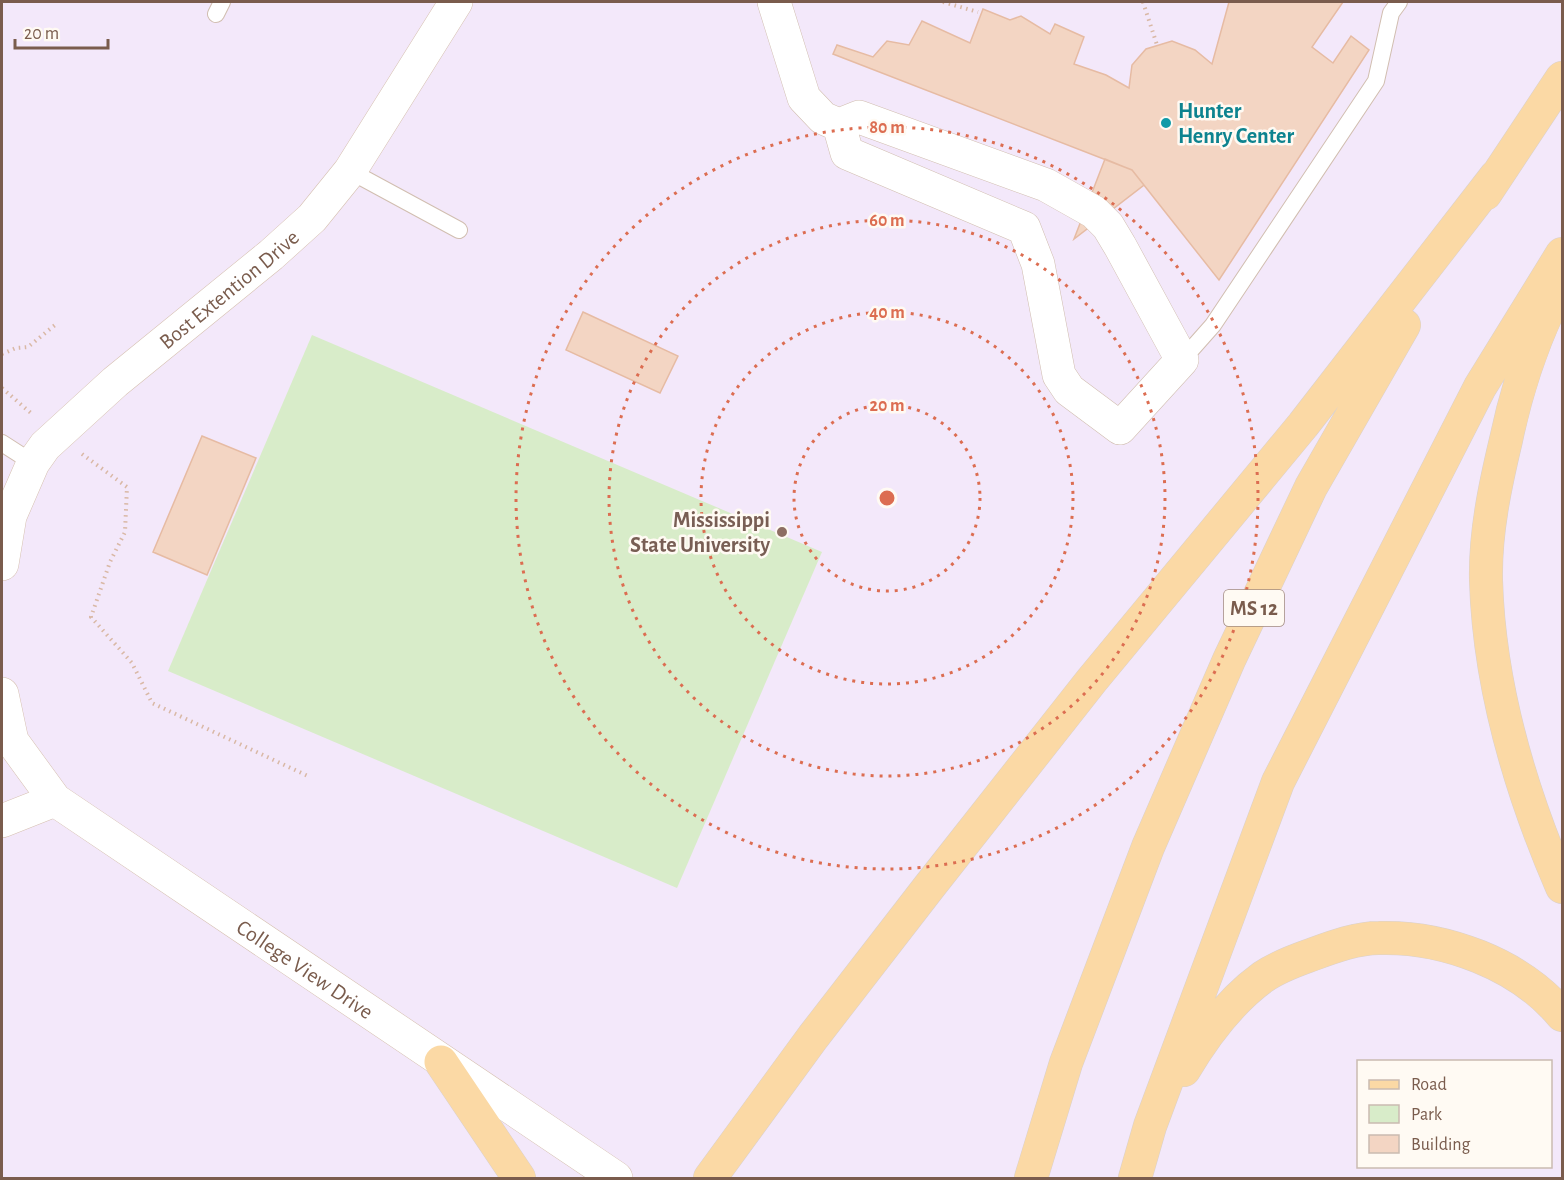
<svg xmlns="http://www.w3.org/2000/svg" width="1564" height="1180" font-family="'Alegreya Sans',sans-serif">
<style>
.education{fill:#f3e8fa;fill-rule:evenodd}
.green{fill:#d8ecc9}
.building{fill:#f3d5c3;stroke:#e6bba3;stroke-width:1.5}
.lines{fill:none;stroke-linecap:round;stroke-linejoin:round}
.lane-casing{stroke:#d1beb0;stroke-width:18}
.street-casing{stroke:#d1beb0;stroke-width:34}
.secondary-casing{stroke:#d6c0b0;stroke-width:34}
.primary-casing{stroke:#dad1cd;stroke-width:34}
.path{stroke:#d9b8a5;stroke-width:4;stroke-dasharray:1.5 4.5;stroke-linecap:butt}
.lane{stroke:#fff;stroke-width:16}
.street{stroke:#fff;stroke-width:33}
.secondary{stroke:#fff;stroke-width:33}
.primary{stroke:#fbd9a5;stroke-width:33}
.ring{fill:none;stroke:#dc6d51;stroke-width:3;stroke-dasharray:3 6}
.culture-dot{fill:#0f9aa8;stroke:#fffaf3;stroke-width:2}
.education-dot{fill:#8d6e63;stroke:#fffaf3;stroke-width:2}
.labels{text-anchor:middle;stroke-width:5;stroke-linejoin:round;paint-order:stroke}
.shield{fill:#fffaf3;stroke:#a28b7f;stroke-width:1.5}
.shield-label{font-size:21px;font-weight:bold;fill:#7a5c4d}
.culture-label{font-size:22px;font-weight:bold;fill:#0d838f;stroke:#fffaf3;text-anchor:start}
.street-label{font-size:22px;fill:#7a5c4d;stroke:#fffaf3}
.education-label{font-size:22px;font-weight:bold;fill:#785e54;stroke:#fffaf3;text-anchor:end}
.centre{fill:#dc6d51;stroke:#fffaf3;stroke-width:3}
.ring-label{font-size:18px;text-anchor:middle;font-weight:bold;fill:#dc6d51;stroke:#fffaf3;stroke-width:5;stroke-linejoin:round;paint-order:stroke}
</style>
<rect width="100%" height="100%" fill="#fdf6ec"/>
<path class="education" d="M2,2H1562V1178H2ZM1358,1062H1550V1166H1358Z"/>
<path class="green" d="M312,335L822,552L677,888L168,671Z"/>
<path class="building" d="M1229,2H1343L1312,47L1333,63L1351,36L1369,50L1219,280L1132,170L833,54L837,45L873,57L887,41L909,45L922,21L970,43L983,9L1010,20L1021,16L1050,34L1055,24L1084,37L1074,64L1106,75L1129,88L1132,65L1146,49L1172,41L1195,50L1212,64Z
M1105,159L1132,170L1144,185L1074,239Z
M583,312L678,356L660,393L566,350Z
M202,436L256,458L207,575L153,552Z"/>
<g class="lines">
<defs>
<path id="lane" d="M216,14L222,2
M350,171L459,230
M1182,360L1213,325L1376,81L1391,13L1399,2
M2,443L33,463"/>
<path id="street" d="M774,2L804,98L823,118L839,125L859,117L1046,185L1094,212L1108,226L1120,246L1182,360L1120,428L1069,390L1059,375L1038,264L1024,228L847,153L839,125"/>
<g id="secondary">
<path id="s1" d="M2,564L10,516L33,463L45,446L115,382L271,255L312,218L350,171L456,2"/>
<path id="s2" d="M2,694L12,741L55,800L616,1178"/>
<path d="M2,821L55,800"/>
</g>
<path id="primary" d="M1485,194L1562,78
M1554,298C1532,343 1516,392 1506,440C1495,486 1485,533 1486,580C1489,687 1520,790 1562,887
M441,1062L519,1178
M1184,1070C1204,1036 1230,1001 1263,977C1276,968 1294,961 1308,956C1330,948 1355,938 1379,938C1444,936 1520,964 1562,1015
M710,1178L813,1037L929,887L1092,680L1303,425L1496,176
M1031,1178L1066,1063L1148,847L1229,660L1311,487L1404,325
M1135,1178L1150,1126L1278,782L1480,387L1562,254"/>
</defs>
<use href="#lane" class="lane-casing"/>
<use href="#street" class="street-casing"/>
<use href="#secondary" class="secondary-casing"/>
<use href="#primary" class="primary-casing"/>
<path class="path" d="M943,2L978,12
M1143,2L1157,45
M2,354L16,348L28,347L55,325
M2,388L32,414
M82,454L127,487L125,532L110,562L91,617L132,663L152,703L310,777"/>
<use href="#lane" class="lane"/>
<use href="#street" class="street"/>
<use href="#secondary" class="secondary"/>
<use href="#primary" class="primary"/>
</g>
<g class="ring">
<circle cx="887" cy="498" r="93"/>
<circle cx="887" cy="498" r="186"/>
<circle cx="887" cy="498" r="278"/>
<circle cx="887" cy="498" r="371"/>
</g>
<circle class="culture-dot" cx="1166" cy="123" r="6"/>
<circle class="education-dot" cx="782" cy="532" r="6"/>
<g class="labels">
<rect class="shield" x="1224" y="590" width="60" height="36" rx="4.5"/>
<g class="shield-label">
<text x="1254" y="615">MS 12</text>
</g>
<g class="culture-label">
<text x="1178" y="118">Hunter<tspan x="1178" dy="25">Henry Center</tspan></text>
</g>
<g class="street-label">
<text dy="8" stroke="none"><textPath href="#s1" startOffset="369">Bost Extention Drive</textPath></text>
<text dy="8" stroke="none"><textPath href="#s2" startOffset="423">College View Drive</textPath></text>
</g>
<g class="education-label">
<text x="770" y="527">Mississippi<tspan x="770" dy="25">State University</tspan></text>
</g>
</g>
<circle cx="887" cy="498" r="9" class="centre"/>
<g class="ring-label">
<text x="887" y="133">80 m</text>
<text x="887" y="226">60 m</text>
<text x="887" y="318">40 m</text>
<text x="887" y="411">20 m</text>
</g>
<rect width="1564" height="1180" fill="none" stroke="#7a5c4d" stroke-width="6"/>
<rect x="1357" y="1060" width="195" height="108" fill="#fffaf3" stroke="#cabbb1" stroke-width="1.5"/>
<rect x="1369" y="1080" width="30" height="9" fill="#fbd9a5" stroke="#cabbb1" stroke-width="1.5"/>
<text x="1411" y="1090" font-size="18" fill="#7a5c4d">Road</text>
<rect x="1369" y="1105" width="30" height="18" fill="#d8ecc9" stroke="#cabbb1" stroke-width="1.5"/>
<text x="1411" y="1120" font-size="18" fill="#7a5c4d">Park</text>
<rect x="1369" y="1135" width="30" height="18" fill="#f3d5c3" stroke="#cabbb1" stroke-width="1.5"/>
<text x="1411" y="1150" font-size="18" fill="#7a5c4d">Building</text>
<path d="M15 39v9h93v-9" fill="none" stroke="#7a5c4d" stroke-width="3"/>
<text x="24" y="39" font-size="18" fill="#7a5c4d" stroke="#fffaf3" stroke-width="4.5" paint-order="stroke">20 m</text>
</svg>
